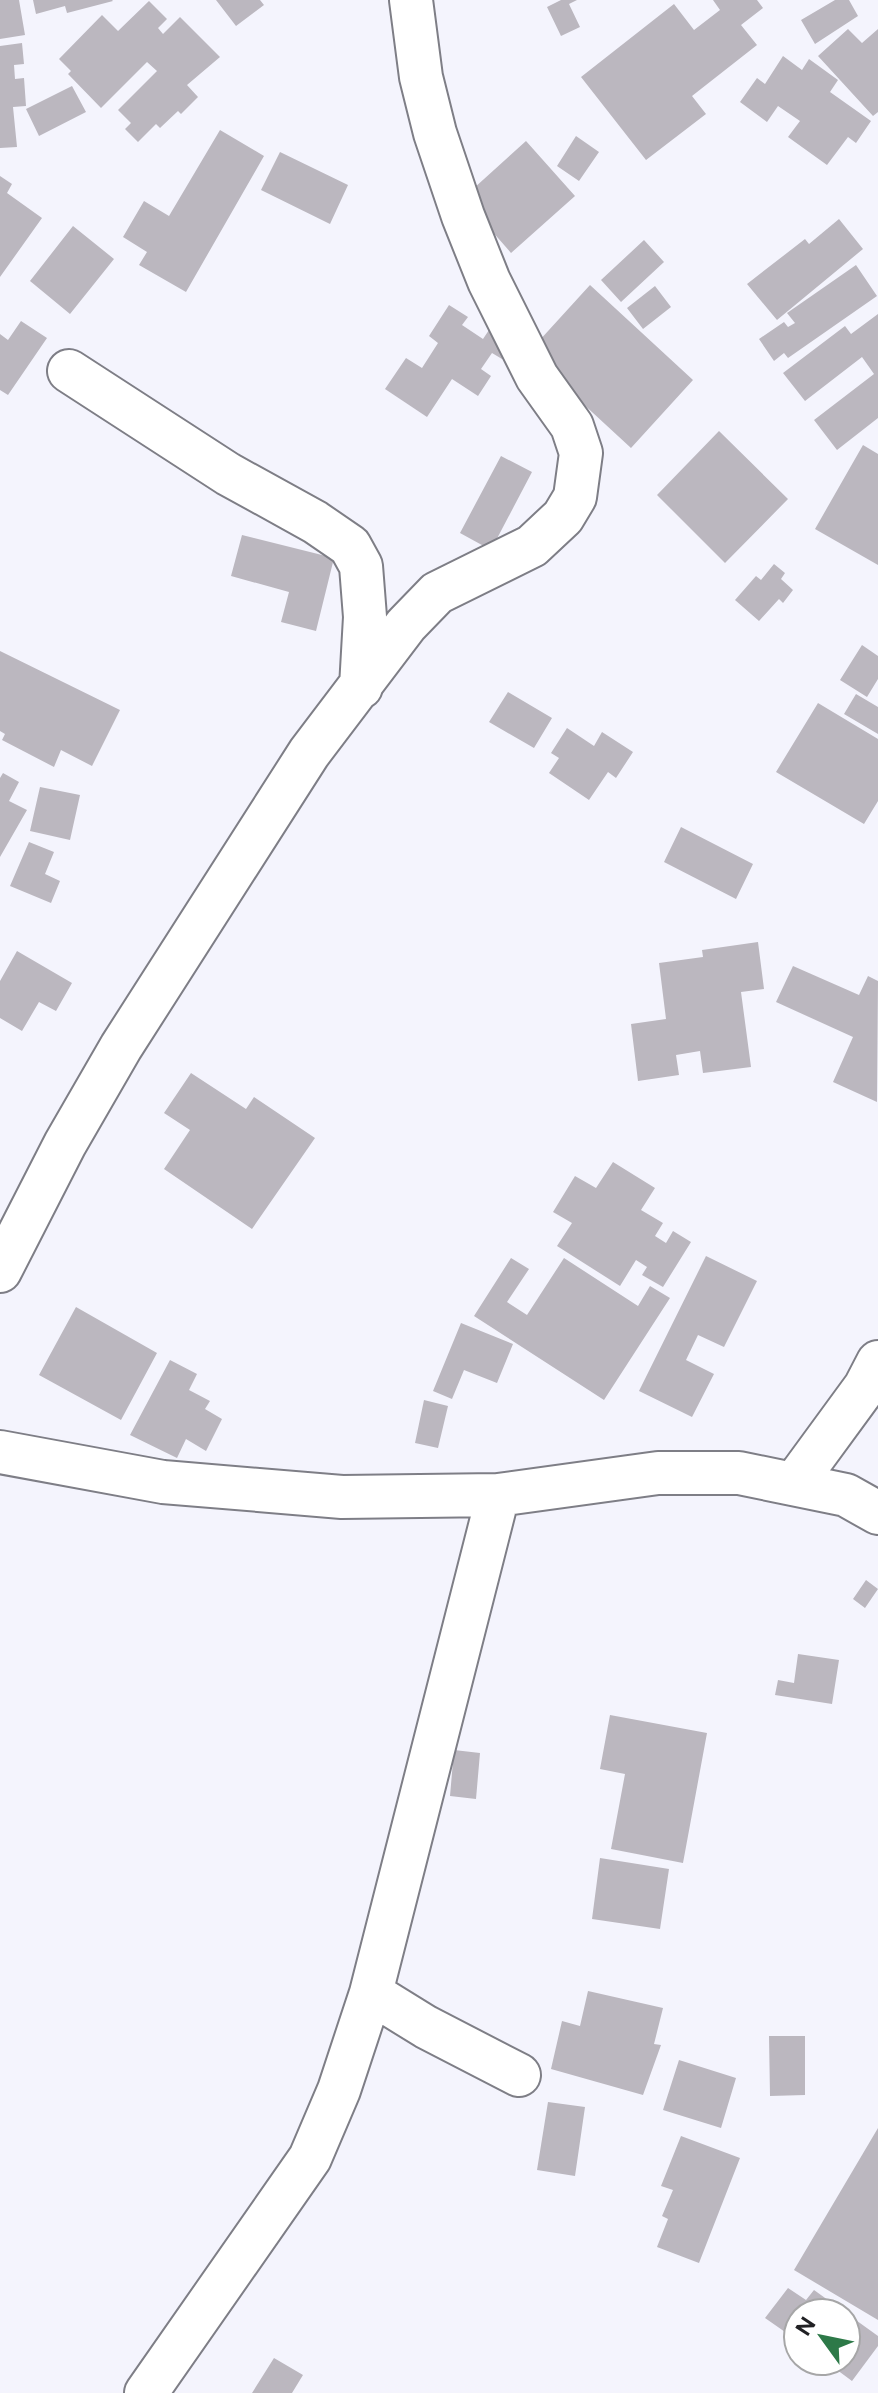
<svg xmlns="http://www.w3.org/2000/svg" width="878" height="2393" font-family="Figtree,sans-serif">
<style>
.building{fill:#bbb7bf}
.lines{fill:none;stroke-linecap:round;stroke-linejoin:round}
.street-casing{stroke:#7e7e86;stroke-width:46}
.street{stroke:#fff;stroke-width:42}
</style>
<rect width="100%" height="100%" fill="#f4f4fd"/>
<path class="building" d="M0,0H19L25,35L0,39Z
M33,0H112L113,1L67,13L65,6L36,14Z
M216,0H260L264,5L236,26Z
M561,0H577L569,4L580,27L561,36L547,7Z
M713,0H757L763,8L741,25L757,45L692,96L706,114L646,160L581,77L674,4L694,30L720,10Z
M835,0H849L858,16L815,44L801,20Z
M149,1L167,19L158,28L163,34L180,17L220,57L187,85L198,97L181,114L178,111L160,128L156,124L138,142L125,129L131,123L118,110L157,71L147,62L101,108L68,74L71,71L59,59L102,15L118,31Z
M848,29L862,43L878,29V112L873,116L818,56Z
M22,43L24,64L14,65L15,79L24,78L26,106L13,107L17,147L0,148V46Z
M783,56L802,70L809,59L838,80L830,92L871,121L856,143L848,137L827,165L788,137L800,121L778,106L767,122L740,102L757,78L765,84Z
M72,86L86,112L39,136L26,109Z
M220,130L264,156L186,292L139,265L147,252L123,237L144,201L169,216Z
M576,136L599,152L579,181L557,166Z
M526,141L575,196L511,253L463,198Z
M280,152L348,185L330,224L261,190Z
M0,176L12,184L7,193L42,218L0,277Z
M839,219L863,249L777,320L747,284L805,239L809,244Z
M73,226L114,259L70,314L30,281Z
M644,240L664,262L621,302L601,280Z
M856,265L877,296L788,358L784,353L774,361L759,339L784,322L788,327L795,323L787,313Z
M590,285L693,380L631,448L528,353Z
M655,286L671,307L643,329L627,308Z
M449,305L468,317L462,325L483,339L491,327L513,341L502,359L492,353L481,369L491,376L478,396L452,379L427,417L385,389L406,358L422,368L438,343L429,336Z
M878,314V418L837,450L814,420L874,374L862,357L805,401L783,373L845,326L851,334Z
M21,321L47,338L8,395L0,390V334L8,340Z
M719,431L788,499L725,563L657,495Z
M863,445L878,454V565L815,529Z
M501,456L532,472L491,550L460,533Z
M242,535L334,558L316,631L281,622L289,592L231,576Z
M774,564L785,573L781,579L793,590L783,603L779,599L759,621L735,600L756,576L761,580Z
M862,645L878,656V679L867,697L840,680Z
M0,651L120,710L92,766L61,750L54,767L2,740L5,734L0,731Z
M508,692L552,718L534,748L489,722Z
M856,694L878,707V734L844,714Z
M818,703L878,739V801L864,824L776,772Z
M567,728L594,746L602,732L633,752L616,778L608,772L589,800L549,773L559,758L551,753Z
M3,773L19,782L9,801L27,810L0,857V778Z
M40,787L80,795L70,840L30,831Z
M681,827L753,864L736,899L664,862Z
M29,842L54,852L45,874L60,881L51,903L10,886Z
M758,942L764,989L741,992L751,1067L703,1073L700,1051L676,1055L679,1075L638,1081L631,1024L666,1019L659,963L703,957L702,950Z
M17,951L72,983L56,1011L39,1002L22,1031L0,1018V981Z
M793,966L859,995L868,976L878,981L877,1102L833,1082L853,1037L776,1002Z
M191,1073L246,1109L254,1097L315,1138L252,1229L164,1169L190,1130L164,1113Z
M613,1162L655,1188L641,1210L663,1223L655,1236L666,1243L673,1231L691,1242L663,1287L642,1275L647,1267L636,1260L620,1286L557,1246L572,1223L553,1212L575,1176L596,1188Z
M706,1256L757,1281L724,1347L698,1335L686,1360L714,1374L692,1417L639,1391Z
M511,1258L529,1269L507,1302L527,1315L564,1258L638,1306L650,1286L670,1298L604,1400L474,1316Z
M76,1307L157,1353L121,1420L39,1375Z
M461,1323L513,1344L497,1383L464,1370L452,1399L433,1391Z
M170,1360L197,1374L189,1390L210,1401L205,1409L222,1419L206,1451L186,1439L177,1458L130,1435Z
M424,1400L448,1406L438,1448L415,1443Z
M866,1580L878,1589L865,1608L853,1599Z
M798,1654L839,1660L832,1704L775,1695L778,1680L794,1683Z
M610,1715L707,1733L683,1863L611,1849L625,1774L600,1769Z
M454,1750L480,1753L476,1799L450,1796Z
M600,1858L669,1869L660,1929L592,1919Z
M588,1991L663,2008L654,2044L661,2045L643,2095L551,2069L562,2021L580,2026Z
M769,2036H805V2095L770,2096Z
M679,2060L736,2078L721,2128L663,2110Z
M548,2102L585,2107L575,2176L537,2170Z
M878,2128V2320L794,2270Z
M681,2136L740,2158L699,2263L657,2247L668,2219L662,2216L673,2190L661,2186Z
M788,2288L806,2300L814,2290L878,2336V2346L852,2381L825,2361H846V2313H798V2341L765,2318Z
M274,2358L303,2375L292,2393H252Z"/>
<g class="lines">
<defs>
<path id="street" d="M69,371L228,474L315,522L350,546L361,566L365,617L361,687
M0,1271L65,1144L121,1047L309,753L406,625L437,593L532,546L563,517L575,497L581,453L572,426L537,377L489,281L463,216L435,133L421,77L411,0
M0,1452L163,1482L342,1497L498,1495L658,1473H739L846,1495L878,1513
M794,1484L865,1387L878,1362
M371,1993L426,2027L519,2075
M146,2393L310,2158L339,2090L371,1993L498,1495"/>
</defs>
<use href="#street" class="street-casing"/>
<use href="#street" class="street"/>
</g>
<g transform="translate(822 2337) rotate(303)"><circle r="38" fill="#ffffff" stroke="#a6a6a7" stroke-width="2"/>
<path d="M0-6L14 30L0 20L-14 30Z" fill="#2d7948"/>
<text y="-12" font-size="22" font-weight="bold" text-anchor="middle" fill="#212124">N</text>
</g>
</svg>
